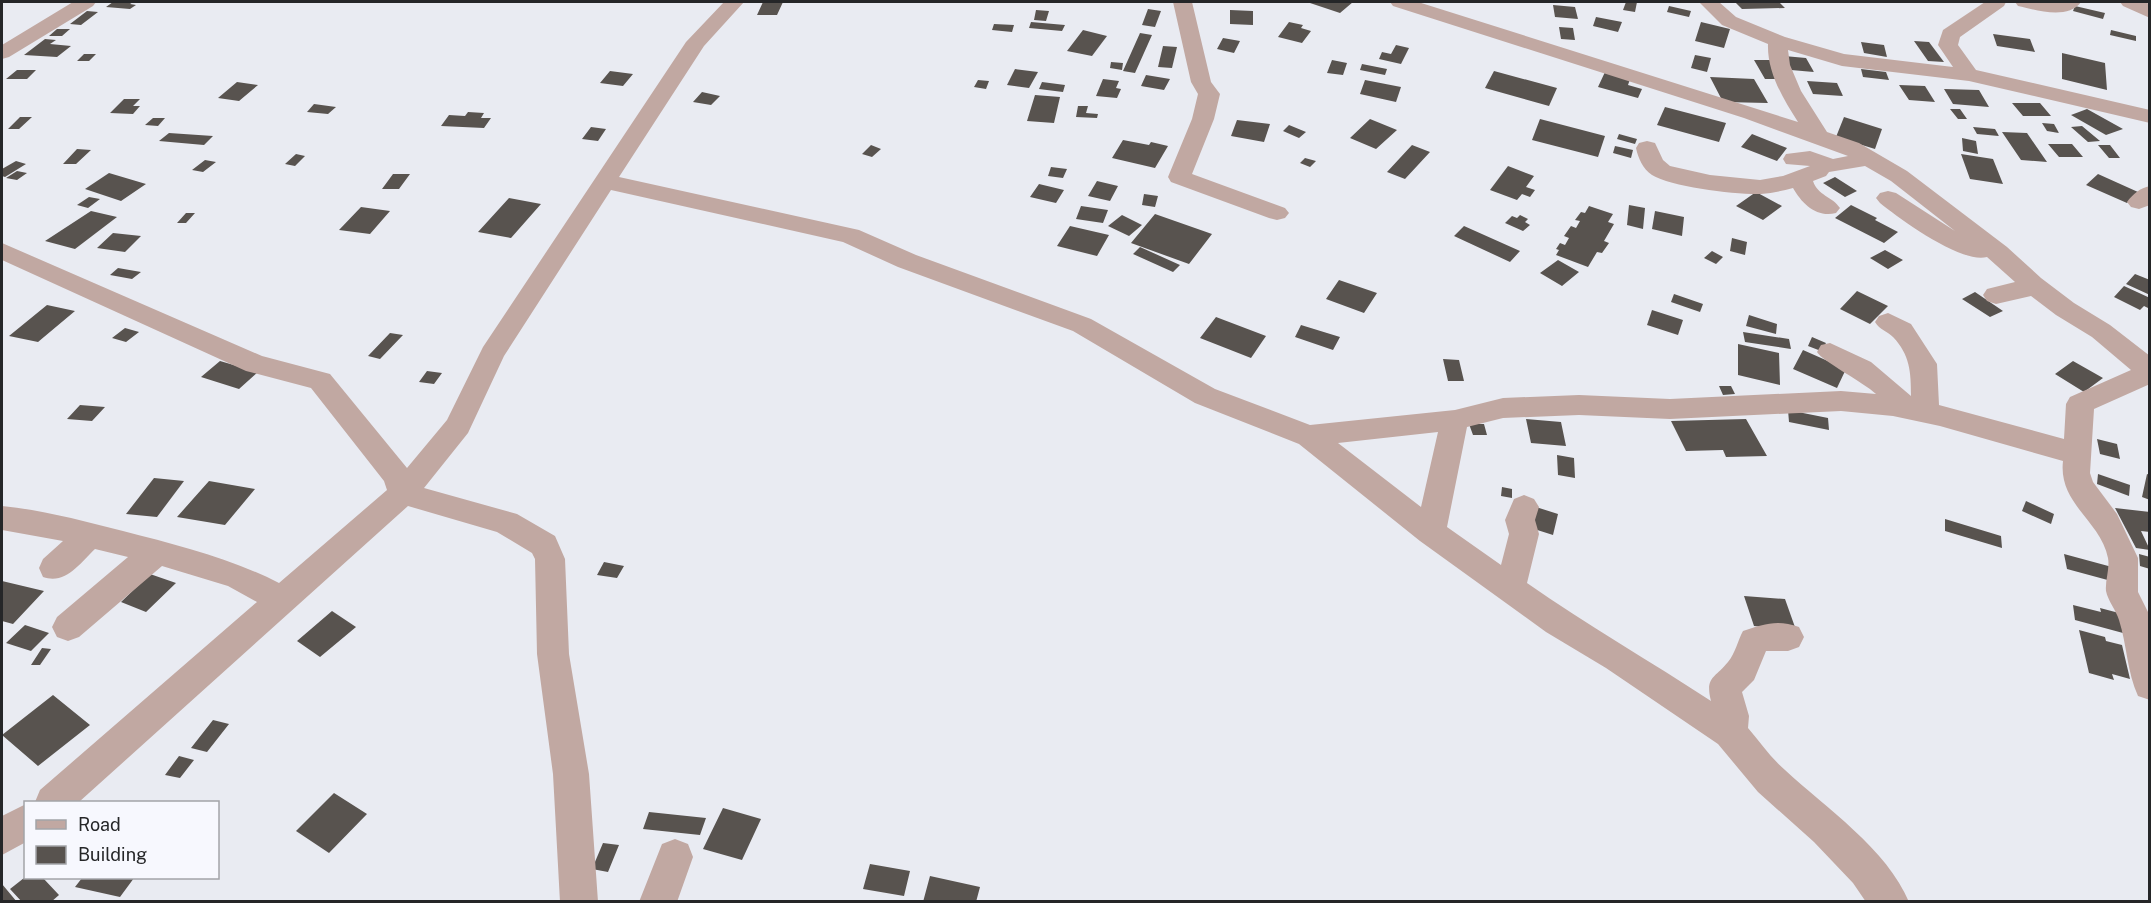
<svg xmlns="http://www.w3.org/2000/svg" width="2151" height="903" font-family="'Public Sans',sans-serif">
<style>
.building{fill:#58534f}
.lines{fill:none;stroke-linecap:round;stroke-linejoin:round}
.street{fill:#c1a8a2;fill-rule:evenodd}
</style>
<rect width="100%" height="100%" fill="#e9ebf2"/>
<path class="building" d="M113,2H133L130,4L136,5L130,9L106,7Z
M763,2H783L777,15H757Z
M1307,2H1353L1340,13Z
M1626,2H1637L1635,12L1623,10Z
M1735,2H1779L1785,8L1742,9Z
M1553,5L1575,7L1578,19L1555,17Z
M1669,6L1691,11L1689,17L1667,12Z
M2075,6L2105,13L2103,19L2073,11Z
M1148,9L1161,11L1155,27L1142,25Z
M1036,10L1049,11L1046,21L1034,20Z
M1230,10L1253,11V25L1230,24Z
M87,11L98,12L81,25L70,24Z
M1596,17L1622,22L1618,32L1593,26Z
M1031,22L1065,25L1062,31L1029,28Z
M1289,22L1303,25L1301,28L1311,31L1302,43L1278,37Z
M1701,22L1730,29L1724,48L1695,41Z
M994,24L1014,25L1012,32L992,30Z
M1559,27L1573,28L1575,40L1561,39Z
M57,29H70L62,36H49Z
M1083,30L1107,36L1092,56L1067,51Z
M2111,30L2136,36V41L2110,35Z
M1140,33L1152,35L1135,73L1123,71Z
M1993,34L2030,39L2035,52L1997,46Z
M1223,38L1240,41L1234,53L1217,49Z
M45,39L56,40L50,44L71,46L57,57L24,55Z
M1914,41L1929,42L1944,62L1928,61Z
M1861,42L1884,45L1887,57L1864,53Z
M1396,45L1409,48L1401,64L1379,59L1382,52L1391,54Z
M1163,46L1177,47L1172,68L1158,67Z
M2062,53L2105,63L2107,90L2062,79Z
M84,54H96L89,61H77Z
M1695,55L1711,58L1707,72L1691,68Z
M1784,56L1806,58L1814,72L1791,70Z
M1332,60L1347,63L1343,75L1327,73Z
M1754,60H1770L1781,79H1765Z
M1111,62L1123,63L1122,70L1110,68Z
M1362,64L1387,69L1385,75L1360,70Z
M1015,69L1038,72L1029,88L1007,85Z
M1861,69L1886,72L1889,80L1863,77Z
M17,70H36L27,79H6Z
M610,71L633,74L623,86L600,83Z
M1494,71L1557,88L1549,106L1485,88Z
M1605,72L1630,79L1628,85L1642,89L1638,98L1598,87Z
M1146,75L1170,79L1164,90L1141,86Z
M1710,77L1754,79L1768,103L1723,102Z
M1103,79L1119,81L1116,88L1121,89L1117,98L1096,96Z
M978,80L989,81L986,89L974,87Z
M1365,80L1401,87L1396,102L1360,94Z
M1807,81L1837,83L1843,96L1813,94Z
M237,82L258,85L239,101L218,98Z
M1042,82L1065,85L1063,92L1039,89Z
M1899,85L1925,86L1935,102L1909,100Z
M1944,89L1979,90L1989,107L1953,104Z
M702,92L720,96L711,105L693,102Z
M1035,95L1060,97L1054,123L1027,121Z
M124,99H140L133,106H140L133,114L110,113Z
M2012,103H2040L2051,116H2023Z
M314,104L336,107L328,114L307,112Z
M1078,106H1088L1086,113L1098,114L1097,118L1076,117Z
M1665,107L1726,123L1719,142L1657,125Z
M1950,109H1960L1967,119H1958Z
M2087,109L2123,129L2106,135L2071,115Z
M468,112L484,113L481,118H491L484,128L441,126L449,115L465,116Z
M20,117H32L19,129H8Z
M1844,117L1882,129L1875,149L1836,137Z
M153,118H165L158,126L145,125Z
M1370,119L1397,130L1376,149L1350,138Z
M1540,119L1605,136L1598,157L1532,140Z
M1237,120L1270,124L1264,142L1231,136Z
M2042,123L2054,124L2059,133L2047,131Z
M1289,125L1306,132L1299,138L1283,131Z
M2082,126L2100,141L2088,142L2071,127Z
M591,127L606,129L598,141L582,139Z
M1973,127L1995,129L1999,136L1977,134Z
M2002,132L2027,133L2047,162L2021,160Z
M169,133L213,136L204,145L159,141Z
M1619,134L1637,139L1635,144L1617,139Z
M1752,134L1787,148L1777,161L1741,147Z
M1962,138L1976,141L1978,154L1963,151Z
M1123,140L1149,145L1151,142L1168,146L1155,168L1112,158Z
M2048,144H2072L2083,157H2059Z
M871,145L881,149L872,157L862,154Z
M1412,145L1430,152L1405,179L1387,172Z
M2098,145H2110L2120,158H2109Z
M1615,146L1633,150L1631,158L1613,153Z
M77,149L91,150L76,164H63Z
M296,154L305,156L295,166L285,164Z
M1961,154L1993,159L2003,184L1970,179Z
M1305,158L1316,161L1310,167L1300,163Z
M205,160L216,162L203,172L192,170Z
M16,161L26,164L5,177L2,176V169Z
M1508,166L1534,176L1526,187L1535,190L1530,197L1522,194L1517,200L1490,190Z
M1051,167L1067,169L1063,178L1048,176Z
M17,171L27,173L17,180L6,178Z
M109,173L146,184L121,201L85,189Z
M393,174H410L399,189H382Z
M2098,174L2138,192L2127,203L2086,185Z
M1835,177L1857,191L1845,197L1823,183Z
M1097,181L1118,186L1110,201L1088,196Z
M1039,184L1064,190L1056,203L1030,197Z
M1756,192L1782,206L1763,220L1736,206Z
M1144,194L1158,196L1155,207L1142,205Z
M89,197L100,199L88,208L77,205Z
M509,198L541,204L511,238L478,232Z
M1629,205L1645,208L1643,229L1627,225Z
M1851,205L1877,218L1875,220L1898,232L1884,243L1835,218Z
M1081,206L1108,210L1103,223L1076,219Z
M1589,206L1613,214L1608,222L1614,224L1604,241L1609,243L1602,253L1597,252L1588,267L1556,255L1559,250L1556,249L1560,243L1565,245L1569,238L1564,236L1571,226L1576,228L1580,221L1575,220L1581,212L1585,213Z
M361,207L390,211L370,234L339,230Z
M91,211L117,217L75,249L45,241Z
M1655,211L1684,217L1682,236L1652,229Z
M186,213H195L186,223H177Z
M1155,214L1212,234L1189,264L1131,243Z
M1122,215L1142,225L1129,236L1108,226Z
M1520,215L1528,219L1525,222L1530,225L1523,231L1505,223L1512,216L1517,218Z
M1070,226L1109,235L1097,256L1057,246Z
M1464,226L1520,251L1510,262L1454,236Z
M113,233L141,236L125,252L97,248Z
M1732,238L1747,242L1745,255L1730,251Z
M1140,247L1180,265L1173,272L1133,254Z
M1885,250L1903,260L1888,269L1870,258Z
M1712,251L1723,257L1716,264L1704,258Z
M1558,260L1579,272L1562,286L1540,273Z
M118,268L141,272L132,279L110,275Z
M2135,274L2150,280V295L2126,284Z
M1339,280L1377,293L1364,313L1326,299Z
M2124,286L2150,298V309L2144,306L2140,310L2114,297Z
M1857,291L1888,306L1870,324L1840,309Z
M1975,292L2003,311L1990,317L1962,299Z
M1674,294L1703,304L1700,312L1671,302Z
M47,305L75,311L38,342L9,336Z
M1652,310L1683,320L1678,335L1647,325Z
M1749,315L1777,324L1776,334L1746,326Z
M1216,317L1266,336L1251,358L1200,338Z
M1301,325L1340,337L1333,350L1295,337Z
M125,328L139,332L126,342L112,338Z
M1743,332L1789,339L1791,349L1745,342Z
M390,333L403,335L380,359L368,356Z
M1812,337L1826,343L1821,351L1808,346Z
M1738,344L1779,353L1780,385L1738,375Z
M1803,350L1846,369L1837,388L1793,369Z
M1443,359L1459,360L1464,381H1448Z
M220,361L258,372L239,389L201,377Z
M2073,361L2103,378L2084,392L2055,374Z
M427,371L442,373L434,384L419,382Z
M1719,386H1731L1735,394L1723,395Z
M80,405L105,407L92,421L67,419Z
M1788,410L1828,418L1829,430L1789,422Z
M1526,419L1561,422L1566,446L1531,443Z
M1746,419L1767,456L1726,457L1723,450L1686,451L1671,421Z
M1469,424H1484L1487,435H1473Z
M2097,439L2117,444L2120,459L2100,454Z
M1557,455L1574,458L1575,478L1558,475Z
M2098,474L2130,485L2129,496L2097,484Z
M2147,474L2150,475V500L2142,497Z
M154,478L184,481L157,517L126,514Z
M209,481L255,489L225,525L177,517Z
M1502,487L1512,489V498L1501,496Z
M2026,501L2054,514L2051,524L2022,511Z
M1536,507L1558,514L1553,535L1531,528Z
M2115,508L2150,512V532L2141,531L2150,550L2136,548Z
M1945,519L2001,536L2002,548L1945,531Z
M2064,554L2112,567L2115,582L2067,569Z
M2139,554L2150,557V569L2140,566Z
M604,562L624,566L617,578L597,575Z
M150,574L176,583L146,612L121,602Z
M2,581L44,591L13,624L2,621Z
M1744,596L1785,599L1796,630L1754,626Z
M2073,605L2101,612L2100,608L2119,613L2123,633L2075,620Z
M332,611L356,627L320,657L297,641Z
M25,625L49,633L31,651L6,643Z
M2079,630L2105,637L2106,641L2122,645L2130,679L2112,674L2114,680L2089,673Z
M42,648L51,649L40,665H31Z
M53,695L90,725L38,766L2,735Z
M213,720L229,724L207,752L191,748Z
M179,756L194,760L180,778L165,775Z
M334,793L367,814L329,853L296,831Z
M723,808L761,819L742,860L703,849Z
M649,812L706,818L700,835L643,829Z
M603,843L619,845L608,872L592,869Z
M870,864L910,871L904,896L863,889Z
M930,876L980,887L976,902H923Z
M24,878H43L59,895L51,902H22L10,889Z
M82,878H134L120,897L75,887Z
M2,884L17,902H2Z"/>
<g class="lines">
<path class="street" d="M73,2H96L93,6L9,57L2,59V45Z
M724,2H744L704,46L619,177L859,230L916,255L1091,319L1215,389L1310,425L1455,410L1503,398L1579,395L1670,399L1841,391L1876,394C1863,382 1822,361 1817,352L1821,345L1830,343L1871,362L1911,396C1911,372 1910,355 1893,337C1887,331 1880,330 1875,322L1879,316L1888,313L1911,324L1937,364L1939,405L2064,439L2066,404L2070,397L2131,370L2092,337L2056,315L2031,296L1996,304L1987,301L1983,295L1987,289L2015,282L1987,257C1961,264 1900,219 1880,203L1876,198L1880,193L1888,191L1896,193L1955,231L1891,181L1865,166L1829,172L1826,176L1813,181C1818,196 1832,196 1840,208L1836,213C1817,218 1802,204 1793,188C1782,191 1772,193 1761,194C1738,195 1671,187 1652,175C1643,169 1638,158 1636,148L1639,143L1647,141L1655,143L1663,160L1670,166L1710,175L1760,180L1783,176L1810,166L1786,164L1783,159L1786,154L1810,151L1833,159L1848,156L1744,118L1393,6L1390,2H1418L1798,122C1783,99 1767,72 1768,44L1722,25L1699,2H1719L1736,17L1785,37L1844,54L1953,67L1938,45L1943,30L1985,2H2006L2004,6L1960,37L1958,45L1976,70L2150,110V123L1969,81L1842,66L1788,50L1790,65L1801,91L1827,132L1859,143L1907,171L2007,247L2041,278L2074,303L2110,325L2150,356V384L2094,409L2090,473L2093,482L2117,514L2138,558V592L2150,616V700L2138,696C2127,672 2127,645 2119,620C2116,610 2108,601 2106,591C2105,580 2110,569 2108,558C2101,521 2058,504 2063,461L1940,426L1893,416L1841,411L1670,419L1579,415L1503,418L1467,427L1447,527L1501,565L1509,534L1505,520L1514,499L1524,495L1534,499L1539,507L1535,520L1539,534L1527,583C1587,625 1650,661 1711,701C1705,677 1714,679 1728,662C1735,654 1738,640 1743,631C1763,624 1778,619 1799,627L1804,637L1799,647L1788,651H1766L1754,680L1742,692L1749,716L1748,728C1760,742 1771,758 1785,770C1826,808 1887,849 1909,902H1866L1853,883L1814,842L1758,792L1718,744L1606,668L1546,632L1499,598L1420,541L1299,444L1195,403L1073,331L898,267L843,242L611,190L504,356L468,433L424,488L517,514L555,536L565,559L569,654L589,774L598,902H560L553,774L537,654L535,559L532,553L497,532L408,506L79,802H35L40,790L257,602L228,586L162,566L79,637L68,641L57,637L52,627L57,617L128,557L95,549C80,563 66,585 43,577L39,568L43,559L63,541L2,530V506C43,510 83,521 123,531C177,545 230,558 279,583L387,490L384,481L311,388L246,371L2,260V243L262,356L330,374L407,468L447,420L483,347L686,42ZM1438,432L1421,507L1338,443Z
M1173,2H1192L1211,82L1220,94L1214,119L1192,174L1285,208L1289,213L1285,218L1277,220L1269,218L1171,182L1168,177L1192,119L1198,94L1191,82Z
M2015,2H2081C2068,20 2036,10 2018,6Z
M2120,2H2144L2150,4V18L2123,6Z
M2150,186V205L2139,209L2131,207L2127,202C2133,194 2140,188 2150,186Z
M26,804V842L2,855V816Z
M675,839L688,844L693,857L677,902H639L662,844Z"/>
</g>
<rect width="2151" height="903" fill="none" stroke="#252628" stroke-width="6"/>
<rect x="24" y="801" width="195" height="78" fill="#f7f8fe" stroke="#a3a4a8" stroke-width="1.5"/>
<rect x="36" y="820" width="30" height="9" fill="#c1a8a2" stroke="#a3a4a8" stroke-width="1.5"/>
<text x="78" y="831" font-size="18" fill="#252628">Road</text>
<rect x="36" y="846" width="30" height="18" fill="#58534f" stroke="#a3a4a8" stroke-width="1.5"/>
<text x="78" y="861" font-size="18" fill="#252628">Building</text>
</svg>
